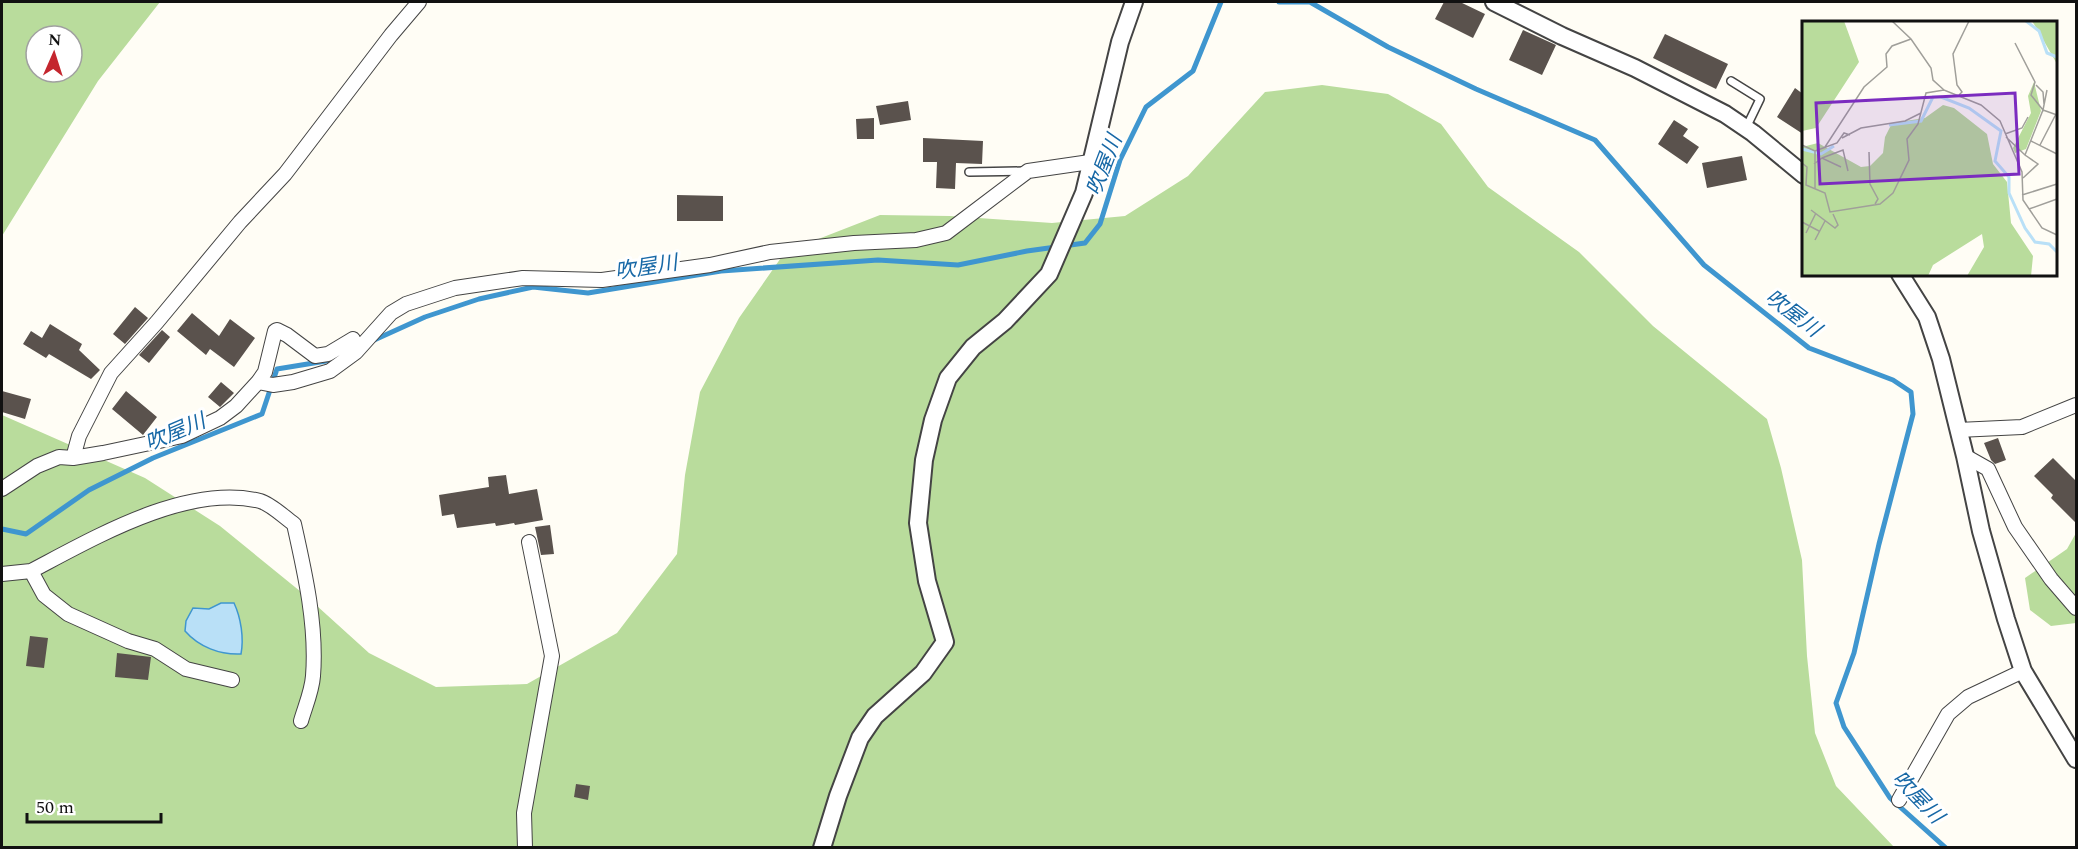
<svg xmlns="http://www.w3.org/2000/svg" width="2078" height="849" font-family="Spectral,'Noto Sans JP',serif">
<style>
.forest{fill:#b9dc9c;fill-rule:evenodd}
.water{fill:#b9e0f7;stroke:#3f96cf;stroke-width:1.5}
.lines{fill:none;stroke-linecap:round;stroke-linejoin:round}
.stream{stroke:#3f96cf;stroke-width:5}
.building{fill:#5a524d}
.service-casing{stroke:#444;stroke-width:10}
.minor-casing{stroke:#444;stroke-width:16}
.tertiary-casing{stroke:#444;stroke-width:20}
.service{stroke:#fff;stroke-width:7}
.minor{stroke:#fff;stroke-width:14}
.tertiary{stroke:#fff;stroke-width:16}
.labels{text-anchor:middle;stroke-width:6;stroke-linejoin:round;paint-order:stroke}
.water-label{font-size:21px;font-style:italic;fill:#1768a6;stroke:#fff}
.inset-river{fill:none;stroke:#b9e0f7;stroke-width:3}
.inset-road{fill:none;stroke:#a09f9a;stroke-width:1.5}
.view{fill:#7b2cbf;fill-opacity:0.15;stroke:#7b2cbf;stroke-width:3}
.inset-edge{fill:none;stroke:#111;stroke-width:3}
</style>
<rect width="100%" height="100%" fill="#fffdf5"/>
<path class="forest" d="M2,2H160L98,81L2,236ZM36,36H72V72H36Z
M1322,85L1388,94L1441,124L1488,187L1579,252L1653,326L1767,419L1781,468L1802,560L1807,656L1815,733L1836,786L1894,847H2V415L145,478L220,526L306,596L369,653L436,687L527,684L617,633L677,554L685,475L700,392L739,318L785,252L880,215L950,216L1052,223L1125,216L1188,176L1265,92Z
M2076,533V623L2051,626L2030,610L2025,578L2067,549Z"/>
<path class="water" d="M221,603H234C241,618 244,638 241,654C220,655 199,647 185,631L186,621L193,608L209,609Z"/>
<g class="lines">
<path class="stream" d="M1279,2H1310L1388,47L1476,89L1595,140L1704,265L1809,348L1893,380L1911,392L1913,414L1879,544L1854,653L1836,703L1844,727L1890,798L1946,848
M372,341L425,317L479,299L533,287L588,293L721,271L878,260L958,265L1027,251L1085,243L1100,224L1120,160L1146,107L1193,71L1221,2
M2,529L26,534L89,490L153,458L262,414L277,369L326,361L347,352"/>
</g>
<path class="building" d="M1444,2H1460L1485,14L1473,38L1435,19Z
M1523,30L1556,45L1542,75L1509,60Z
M1665,34L1728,64L1716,89L1653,58Z
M1795,88L1803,94V134L1777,117Z
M908,101L911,120L880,125L876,106Z
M874,118V139H857L856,119Z
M1674,120L1688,129L1683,136L1699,147L1687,164L1658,144Z
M923,138L983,141L982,164L956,163L955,189L936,188L937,162H923Z
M1742,156L1747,180L1707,188L1702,163Z
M677,195L723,196V221H677Z
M135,307L148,318L125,344L113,334Z
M192,313L219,336L230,319L255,338L234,367L210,349L206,355L177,331Z
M50,324L82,344L79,350L100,370L91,379L49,354L46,358L23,344L31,331L42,338Z
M162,330L170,337L149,363L139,355Z
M221,382L234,393L220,407L208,397Z
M2,391L31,399L25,419L2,412Z
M126,391L157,417L143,435L112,409Z
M1998,438L2006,460L1995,464L1991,460L1984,443Z
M2053,458L2076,481V523L2051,498L2053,495L2034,476Z
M506,475L509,494L537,489L543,520L515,525L514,523L496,526L495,523L457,528L454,514L442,516L439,495L489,487L488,477Z
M550,525L554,554L541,555L535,527Z
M30,636L48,638L44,668L26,666Z
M117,653L151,657L148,680L115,677Z
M576,784L590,786L588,800L574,797Z"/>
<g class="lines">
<defs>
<path id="service" d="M1731,81L1760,99L1746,128
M969,172L1025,171"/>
<path id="minor" d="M258,382L273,385L293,382L330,371L356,352L391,313L406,304L455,288L523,278L602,280L710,265L770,252L854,243L916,240L946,233L1028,171L1090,162
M1958,430L2022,427L2076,405
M1965,456L1988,469L2015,527L2051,579L2076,608
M73,458L79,436L111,373L157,322L240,222L285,174L391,35L419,2
M2,489L37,466L59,457L73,458L103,453L164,440L182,436L220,418L236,406L258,382L265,372L275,331L277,330L287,335L315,356L328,354L353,339
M31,571C94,538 187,483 260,501C271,504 284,517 294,524C305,573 317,626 313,676C312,691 305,707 301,721
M2,574L31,571L44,595L68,614L128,641L155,649L186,669L232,680
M1899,800L1948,714L1968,697L2023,671
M525,848L524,813L552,656L529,542"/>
<path id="tertiary" d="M1494,2L1562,36L1635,68L1725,114L1753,133L1804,175
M1900,274L1927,317L1941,359L1965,456L1981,531L2006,619L2023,671L2076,759
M822,848L838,796L860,738L875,716L923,673L945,642L927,581L918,523L924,460L933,420L948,378L973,347L1005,321L1049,274L1084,193L1120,42L1134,2"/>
</defs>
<use href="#service" class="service-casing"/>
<use href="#minor" class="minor-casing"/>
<use href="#tertiary" class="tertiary-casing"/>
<use href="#service" class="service"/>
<use href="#minor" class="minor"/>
<use href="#tertiary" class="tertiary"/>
</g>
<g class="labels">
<g class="water-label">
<text transform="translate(1104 165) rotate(-69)" y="7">吹屋川</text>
<text transform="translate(646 267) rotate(-9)" y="7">吹屋川</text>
<text transform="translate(1793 313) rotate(37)" y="7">吹屋川</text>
<text transform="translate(175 432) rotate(-23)" y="7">吹屋川</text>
<text transform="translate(1918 797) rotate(46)" y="7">吹屋川</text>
</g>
</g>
<g transform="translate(1802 21)">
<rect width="255" height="255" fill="#fffdf5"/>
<path d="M0,0H42L57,41L14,107L0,110ZM230,0H255V43L235,8ZM232,61L239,90L224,128L213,132L211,127L229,92L226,75ZM141,84L152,87L185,113L191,143L205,161L209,202L231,235L229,255H165L182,226L180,213L131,244L126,255H0V126L16,122L59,146L68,145L81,132L83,116L90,102L123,97Z" fill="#b9dc9c"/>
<path class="inset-river" d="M224,0L237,10L245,32L255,36M87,104L119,100L131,76H139L167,87L199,110L193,140L207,156V172L223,207L233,221L247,223L255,231M0,128L19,133L32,125"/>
<path class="inset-road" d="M90,0L109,18L129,47L131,59L142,69M213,22L233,61L229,74L241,89L245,69M234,64L241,71L242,83M157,74L160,71L155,64L151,33L167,0M203,113L220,107L226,96M204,116L223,134L241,89L255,94M40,117L59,107L103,100L119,92M229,120L255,133M0,124L13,130V168M238,124L254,93M23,126L62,66L85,46L84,33L90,25L109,18M13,130L35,122L42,112L48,114M67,131L68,163L76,178L73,183M20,137L41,129L46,150M0,142L5,146L4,164L23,172L28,191L78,183L91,172L107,139L105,118L116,103L124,72L142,69L179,84L198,100L220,151L221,179L240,207L255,214M12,143L20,137L39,146M221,157L236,143L223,134M220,174L255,163M227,188L255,178M9,189L33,207L36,204L31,193M0,201L17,210M4,212L14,192M13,219L23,200"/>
<path class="view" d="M213,72L217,153L18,163L14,82Z"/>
<rect width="255" height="255" class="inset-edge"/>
</g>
<rect width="2078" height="849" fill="none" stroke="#111111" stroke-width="6"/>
<g transform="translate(54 54) rotate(3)"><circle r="28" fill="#ffffff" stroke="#a0a0a0" stroke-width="1.5"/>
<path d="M0-4.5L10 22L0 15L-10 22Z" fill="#c4262e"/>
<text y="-9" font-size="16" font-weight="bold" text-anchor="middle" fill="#111111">N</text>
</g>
<path d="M27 813v9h134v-9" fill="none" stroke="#111111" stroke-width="3"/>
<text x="36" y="813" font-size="18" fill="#111111" stroke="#ffffff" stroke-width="4.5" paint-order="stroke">50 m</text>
</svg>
